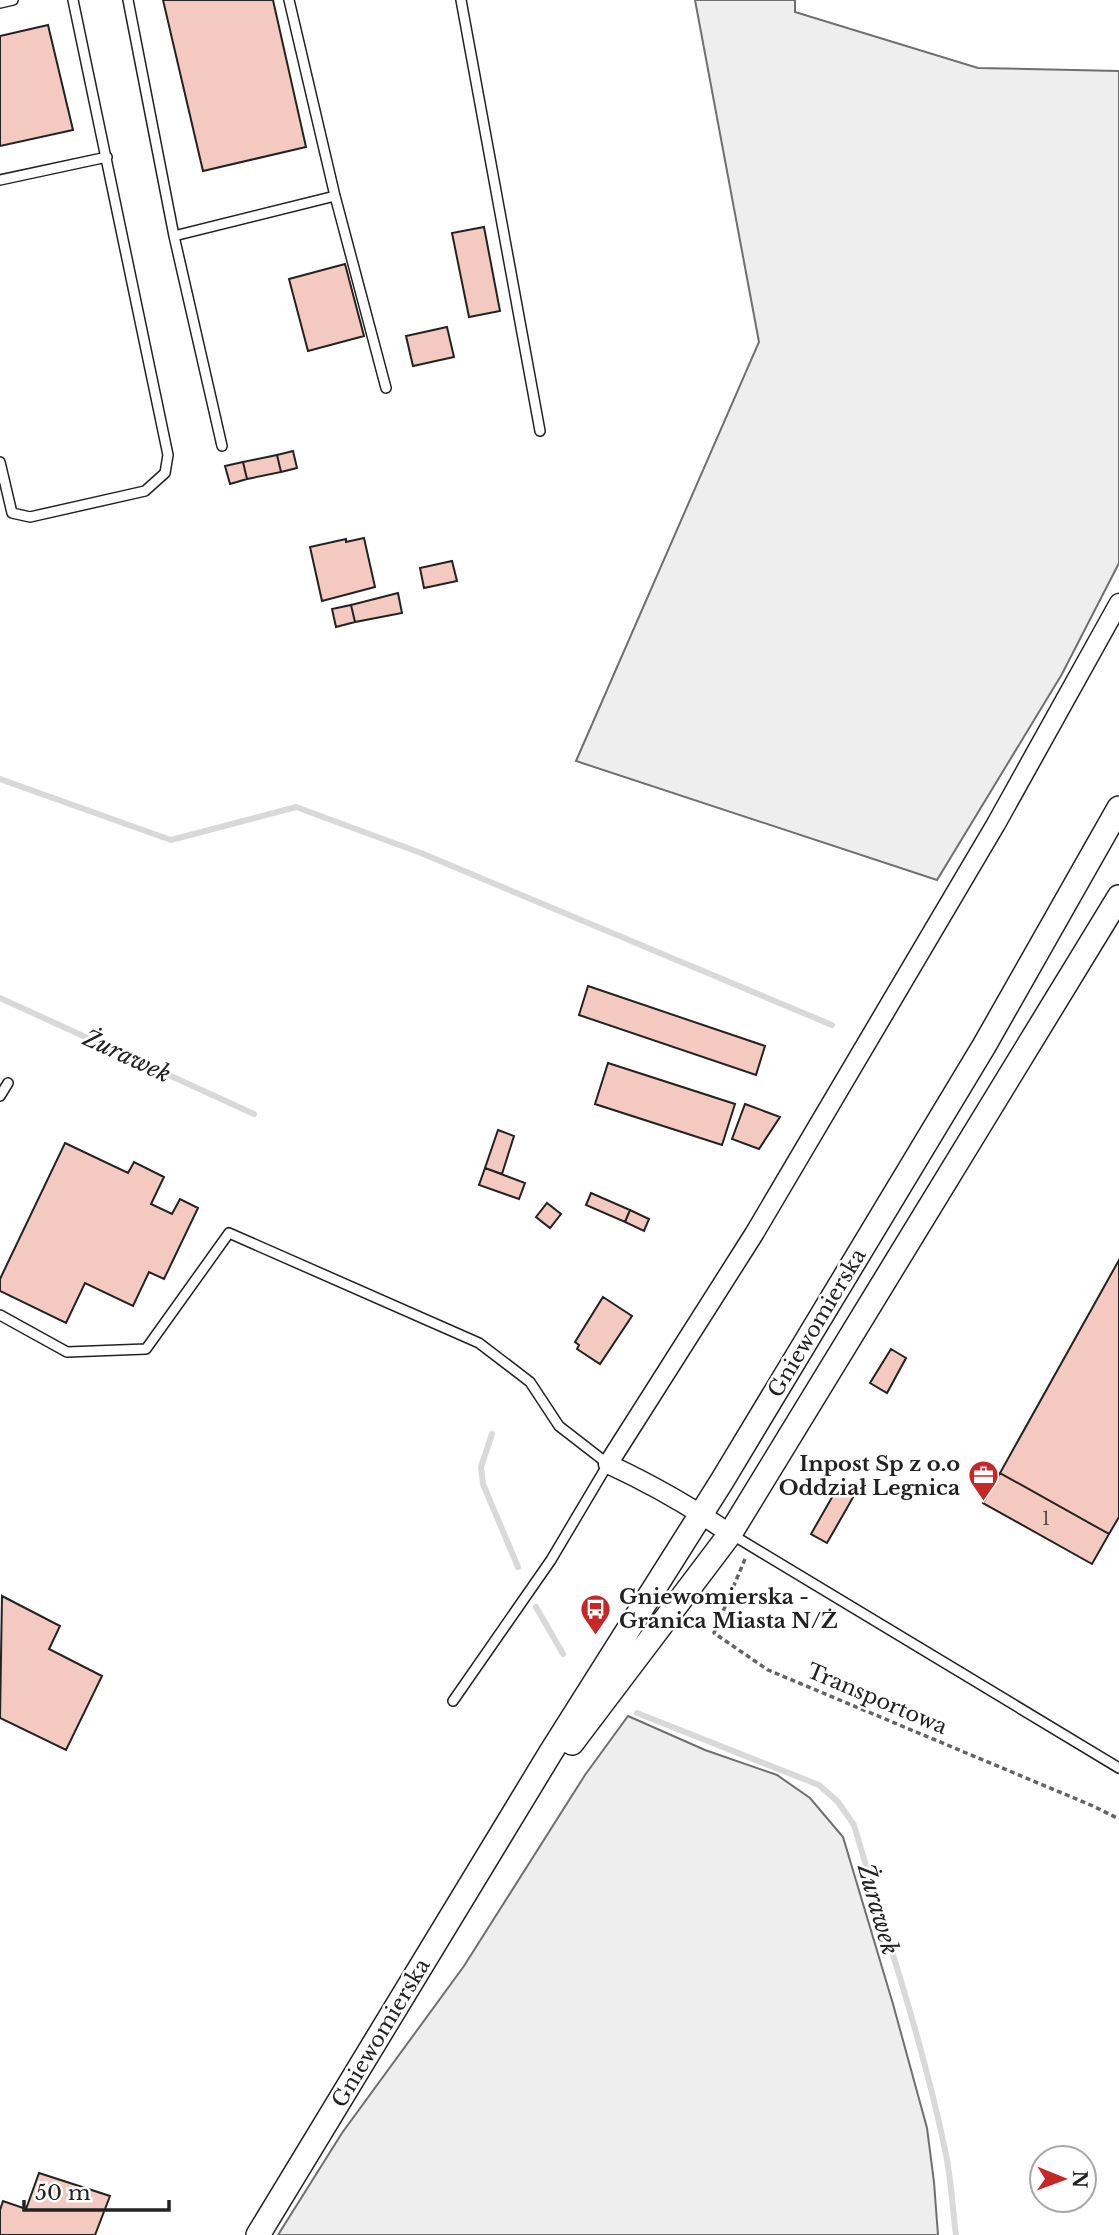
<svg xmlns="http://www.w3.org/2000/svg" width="1119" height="2235" font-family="'Libre Baskerville',serif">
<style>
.green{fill:#eee;stroke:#6f6f6f;stroke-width:2}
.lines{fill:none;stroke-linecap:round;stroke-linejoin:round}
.stream{stroke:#d9d9d9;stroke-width:6}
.building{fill:#f3c9c0;stroke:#222;stroke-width:2}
.service-casing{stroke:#222;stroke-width:12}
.minor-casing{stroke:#222;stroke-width:21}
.tertiary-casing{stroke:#222;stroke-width:26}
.path{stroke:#646464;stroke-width:3.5;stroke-dasharray:5 3.5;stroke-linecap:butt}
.service{stroke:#fff;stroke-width:9}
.minor{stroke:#fff;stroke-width:18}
.tertiary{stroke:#fff;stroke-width:23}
.labels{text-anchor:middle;stroke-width:5;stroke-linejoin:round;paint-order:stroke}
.number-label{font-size:18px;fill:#564c4a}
.street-label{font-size:21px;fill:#222;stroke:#fff}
.poi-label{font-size:21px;font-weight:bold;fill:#222;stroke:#fff;text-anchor:end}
.water-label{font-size:23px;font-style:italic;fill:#222;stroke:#fff}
</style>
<rect width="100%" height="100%" fill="#fff"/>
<path class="green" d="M695,0H795V12L978,68L1119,71V563L1062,674L937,880L576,761L759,342Z
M628,1716L705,1750L777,1775L810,1798L843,1837L893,2004L927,2128L934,2182L938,2235H278L342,2133L464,1966L585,1775Z"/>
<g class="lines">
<path class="stream" d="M0,779L171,840L296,807L421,853L832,1025
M0,998L254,1114
M492,1434L481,1467L483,1484L518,1567
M536,1607L563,1654
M637,1713L819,1785L838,1802L854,1825C885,1932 921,2036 944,2145C951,2174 952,2205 956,2235"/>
</g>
<path class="building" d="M163,0H273L306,147L203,171Z
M48,25L73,130L0,146V36Z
M484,227L500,311L469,317L452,233Z
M345,264L364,336L308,351L289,279Z
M447,327L454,357L413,366L406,336Z
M293,451L297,468L281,472L277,455Z
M277,455L281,472L247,479L243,462Z
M243,462L247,479L230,484L225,466Z
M364,538L375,587L322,601L310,547L346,539V542Z
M452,561L457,581L424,588L420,568Z
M398,593L402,613L355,622L351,605Z
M351,605L355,622L336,627L332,609Z
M588,986L765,1046L756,1075L579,1015Z
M608,1063L735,1104L722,1145L595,1104Z
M745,1104L780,1117L759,1149L732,1139Z
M498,1130L514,1136L502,1174L485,1168Z
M65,1143L128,1173L134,1162L164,1177L151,1204L172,1214L180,1199L198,1208L164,1279L149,1272L133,1306L85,1283L66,1323L0,1291V1279Z
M485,1168L525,1183L519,1199L479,1185Z
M591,1193L630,1210L625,1222L586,1205Z
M547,1203L561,1214L550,1228L536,1217Z
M630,1210L649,1219L644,1231L625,1222Z
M1119,1260V1517L1109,1534L1000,1473Z
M603,1297L632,1316L600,1364L577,1349L579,1345L575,1342Z
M891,1349L906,1358L887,1393L870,1383Z
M1000,1473L1109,1534L1092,1564L983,1503Z
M839,1485L855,1494L827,1543L811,1534Z
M2,1596L60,1626L49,1649L102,1676L66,1750L0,1718Z
M39,2173L110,2196L95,2235H0V2210L3,2201L26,2209Z"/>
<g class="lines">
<defs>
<path id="service" d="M128,0L174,236L222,446
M461,0L540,431
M0,3L13,0
M0,180L107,157
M335,196L386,388
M174,236L335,196L289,0
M0,462L12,513L30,517L145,491L165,473L168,455L73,0
M0,1096L8,1083
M0,1315L67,1352L146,1349L229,1233L479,1343L530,1382L559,1426L608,1464L551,1560L453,1701
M731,1534L1119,1768"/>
<path id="minor" d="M730,1534C692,1507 651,1484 608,1464L754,1234L996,824L1119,603"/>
<path id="tertiary" d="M572,1743L730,1534L1119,897
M258,2235L551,1752L722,1481L984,1046L1119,808"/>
</defs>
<use href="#service" class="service-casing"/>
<use href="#minor" class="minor-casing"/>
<use href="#tertiary" class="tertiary-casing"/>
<path class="path" d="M745,1559L714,1633L768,1670L1093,1806L1119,1819"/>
<use href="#service" class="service"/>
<use href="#minor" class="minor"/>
<use href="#tertiary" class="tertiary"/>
</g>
<defs>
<symbol id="office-pin" viewBox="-11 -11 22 30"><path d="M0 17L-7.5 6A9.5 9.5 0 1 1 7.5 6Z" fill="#c62828" stroke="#fff"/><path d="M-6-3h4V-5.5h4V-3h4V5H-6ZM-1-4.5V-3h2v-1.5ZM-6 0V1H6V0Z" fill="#fff"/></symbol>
<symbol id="bus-pin" viewBox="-11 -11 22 30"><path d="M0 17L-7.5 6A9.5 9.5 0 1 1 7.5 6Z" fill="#c62828" stroke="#fff"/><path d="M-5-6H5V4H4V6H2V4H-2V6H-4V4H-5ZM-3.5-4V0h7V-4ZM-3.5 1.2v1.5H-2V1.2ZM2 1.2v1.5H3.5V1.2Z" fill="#fff"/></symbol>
</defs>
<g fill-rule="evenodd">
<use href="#office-pin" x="966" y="1458" width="35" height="47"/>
<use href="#bus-pin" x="578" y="1592" width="35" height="47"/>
</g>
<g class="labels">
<g class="number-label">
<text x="1046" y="1525">1</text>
</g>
<g class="street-label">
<text transform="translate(817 1323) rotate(-59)" y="7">Gniewomierska</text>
<text transform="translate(877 1699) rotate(23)" y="7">Transportowa</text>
<text transform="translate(381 2033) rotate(-59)" y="7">Gniewomierska</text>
</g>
<g class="poi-label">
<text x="960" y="1471">Inpost Sp z o.o<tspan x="960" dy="24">Oddział Legnica</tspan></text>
<text x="619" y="1604" text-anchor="start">Gniewomierska -<tspan x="619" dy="24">Granica Miasta N/Ż</tspan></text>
</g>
<g class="water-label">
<text transform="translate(127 1056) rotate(25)" y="8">Żurawek</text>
<text transform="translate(878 1909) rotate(74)" y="8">Żurawek</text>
</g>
</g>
<g transform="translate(1063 2179) rotate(91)"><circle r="33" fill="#ffffff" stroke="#a7a7a7" stroke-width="2"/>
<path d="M0-5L12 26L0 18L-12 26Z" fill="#c62828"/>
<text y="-10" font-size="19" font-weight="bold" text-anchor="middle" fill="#222222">N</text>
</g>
<path d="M24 2200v10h145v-10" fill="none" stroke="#222222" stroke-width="3.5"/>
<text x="35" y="2200" font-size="21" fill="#222222" stroke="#ffffff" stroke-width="5" paint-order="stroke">50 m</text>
</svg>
